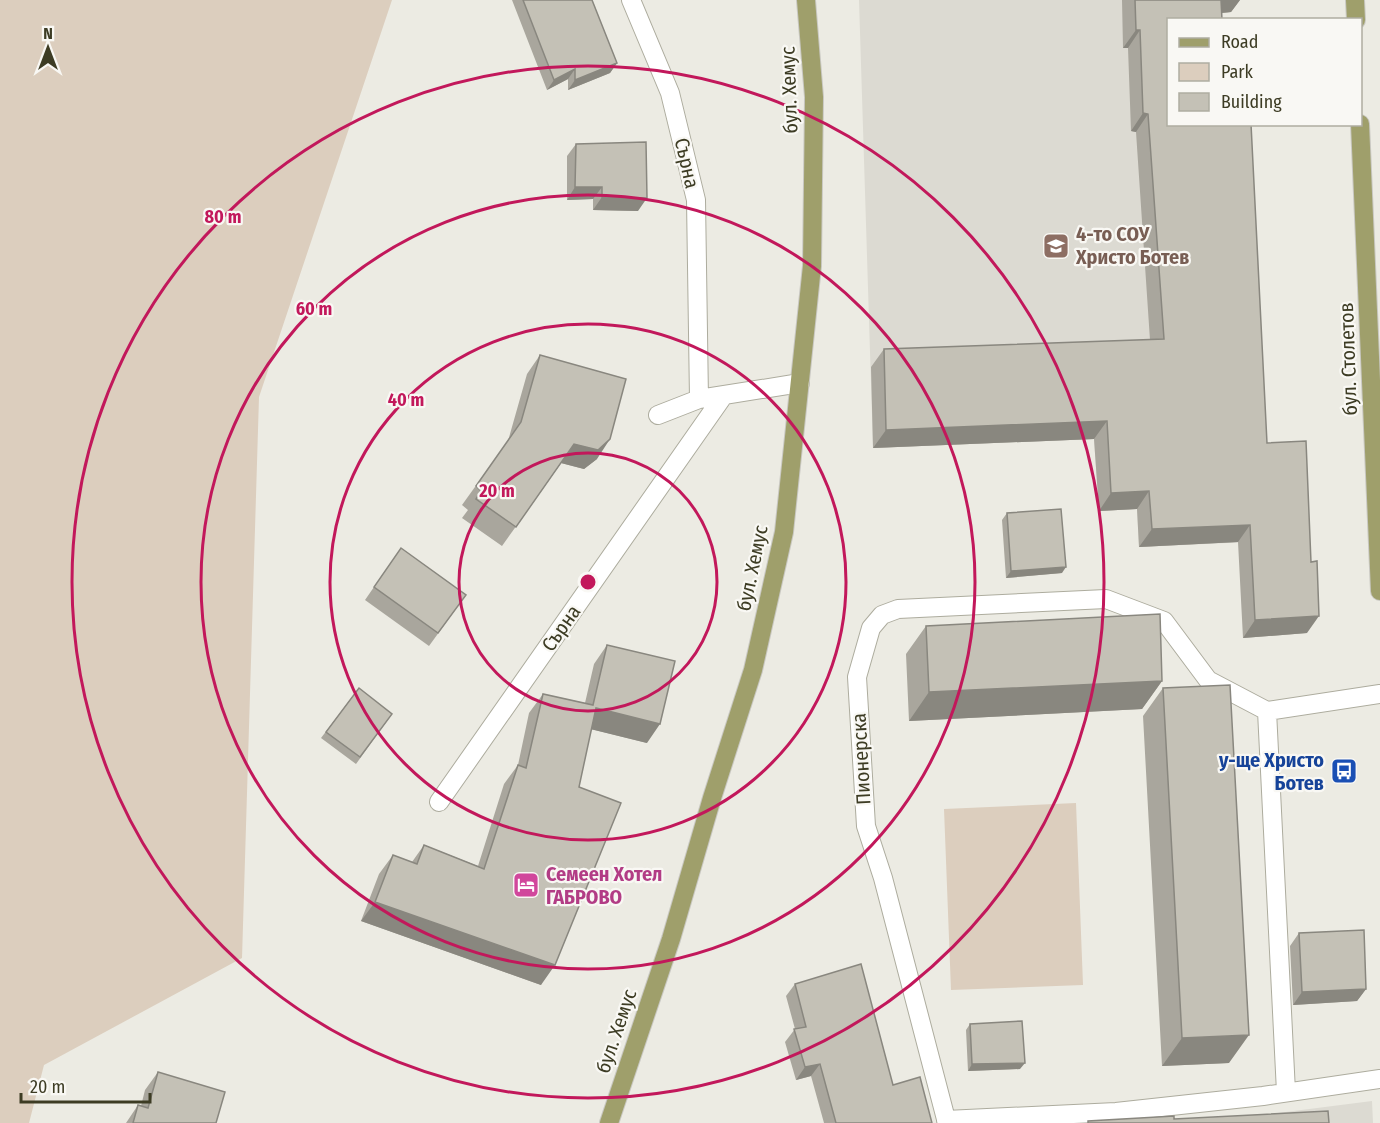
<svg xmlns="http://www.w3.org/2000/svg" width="1380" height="1123" font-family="'Fira Sans Condensed',sans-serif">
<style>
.built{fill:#dcdad2}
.green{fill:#dccebe}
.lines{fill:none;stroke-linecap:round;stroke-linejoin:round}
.minor-casing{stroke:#adac9e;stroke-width:20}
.major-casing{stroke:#c9c8c2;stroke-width:20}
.minor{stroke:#fff;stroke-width:18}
.major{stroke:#9f9f6b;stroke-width:18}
.wall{fill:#a9a69d}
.shaded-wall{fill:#89877f}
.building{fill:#c4c1b6;stroke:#89877f;stroke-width:1.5}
.ring{fill:none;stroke:#c2185b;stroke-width:3}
.labels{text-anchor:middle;stroke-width:4.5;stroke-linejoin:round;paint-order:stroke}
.street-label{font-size:20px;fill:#3d3c24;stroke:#f9f8f4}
.education-label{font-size:20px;font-weight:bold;fill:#785e54;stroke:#f9f8f4;text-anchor:start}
.transit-label{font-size:20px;font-weight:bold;fill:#164399;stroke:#f9f8f4;text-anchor:end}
.hotel-label{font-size:20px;font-weight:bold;fill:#b23c85;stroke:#f9f8f4;text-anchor:start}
.centre{fill:#c2185b;stroke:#f9f8f4;stroke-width:3}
.ring-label{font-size:18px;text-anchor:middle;font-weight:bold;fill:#c2185b;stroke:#f9f8f4;stroke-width:4.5;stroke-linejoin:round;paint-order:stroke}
</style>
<rect width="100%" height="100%" fill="#ecebe3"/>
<path class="built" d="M859,0H1231V12L1210,14L1168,20V124L1251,401L1297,540L1139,547L1137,509L1099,511L1094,439L873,448Z
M1372,1101L1373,1123H1198Z"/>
<path class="green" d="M0,0H392L259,397L242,958L44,1065L29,1123H0Z
M1076,803L1083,985L951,990L944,809Z"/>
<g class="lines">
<defs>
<path id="minor" d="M631,0L670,93L696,200L699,399
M658,415L699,399L800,383
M1267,711L1286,1092
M439,802L724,395
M946,1120L1116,1112L1263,1096L1380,1079
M947,1123L883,878L866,826L857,677L871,628L882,615L898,609L1106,599L1164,621L1208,680L1267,711L1380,694"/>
<path id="major" d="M1355,0L1356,20
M1360,124L1380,591
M609,1123L671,939L712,798L753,670L784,532L812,266L814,97L806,0"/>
</defs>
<use href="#minor" class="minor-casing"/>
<use href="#major" class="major-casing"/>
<use href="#minor" class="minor"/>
<use href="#major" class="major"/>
</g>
<path class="wall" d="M512,0H592L617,63L610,73L568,90V79L547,90Z
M1122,0H1240L1231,12L1168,20L1267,443L1307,633L1243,638L1238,542L1139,547L1137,509L1099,511L1094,439L873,448L871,367L884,349L1150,340L1136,132L1131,131L1128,48H1123Z
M576,144L638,211L593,210V199L567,200V156Z
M540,355L597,459L584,469L561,463L502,546L462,518L468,510L462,505L508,441L527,374Z
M1007,513L1062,573L1006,578L1002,520Z
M401,548L466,595L429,646L365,600Z
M926,626L1162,681L1142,709L909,721L906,654Z
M607,645L647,743L591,729L579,787L541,985L361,921L379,874L393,855L412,862L424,845L478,866L504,784L518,765L529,713L543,694L585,703L594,664Z
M359,688L392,714L356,764L321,738Z
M1163,688L1229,1063L1162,1066L1143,716Z
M1299,933L1366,989L1357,1001L1293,1005L1290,946Z
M795,984L893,1085L932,1123H824L811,1076L796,1080L785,1042L795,1029L786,996Z
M970,1024L1020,1069L968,1071L966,1030Z
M158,1072L216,1123H126L138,1105L141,1106L145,1090Z"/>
<path class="shaded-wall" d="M1218,0H1240L1231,12L1209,14Z
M1136,30H1140L1128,48H1123Z
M617,63L610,73L568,90L575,80Z
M575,69L568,79L547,90L554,80Z
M1143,113L1148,114L1136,132L1131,131Z
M575,187H602L593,199L567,200Z
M602,197L647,198L638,211L593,210Z
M1107,421L1094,439L873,448L886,430Z
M610,439L597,459L584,469L561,463L502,546L574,444Z
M1149,491L1137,509L1099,511L1111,493Z
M1250,525L1238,542L1139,547L1152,529Z
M1066,567L1062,573L1006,578L1011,571Z
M1319,616L1307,633L1243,638L1255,620Z
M1162,681L1142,709L909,721L929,692Z
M596,708L660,724L647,743L582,727Z
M375,902L555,965L541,985L361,921Z
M1366,989L1357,1001L1293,1005L1302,992Z
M1249,1035L1229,1063L1162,1066L1182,1038Z
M1025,1063L1020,1069L968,1071L972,1064Z
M820,1064L811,1076L796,1080L805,1067Z"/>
<path class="building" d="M523,0H592L617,63L575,80V69L554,80Z
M1135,0H1221L1222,20H1168V124H1251L1267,443L1306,441L1311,562L1317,561L1319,616L1255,620L1250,525L1152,529L1149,491L1111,493L1107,421L886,430L884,349L1164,339L1148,114L1143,113L1140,30H1136Z
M646,142L647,198L602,197V187H575L576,144Z
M540,355L626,379L610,439L598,450L574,444L516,527L476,499L481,491L476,486L521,422Z
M1061,509L1066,567L1011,571L1007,513Z
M401,548L466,595L438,633L374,587Z
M1160,614L1162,681L929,692L926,626Z
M607,645L675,661L660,724L596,708L579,787L621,803L555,965L375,902L393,855L417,864L424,845L484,869L518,765L526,768L543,694L593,705Z
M1230,685L1249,1035L1182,1038L1163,688Z
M359,688L392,714L360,757L326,732Z
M1364,930L1366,989L1302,992L1299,933Z
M861,964L893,1085L920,1077L932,1123H836L820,1064L805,1067L794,1029L806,1027L795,984Z
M1022,1021L1025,1063L972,1064L970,1024Z
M158,1072L225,1092L216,1123H133L138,1105L148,1108Z
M1328,1111L1329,1123H1088V1121L1174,1116V1119Z"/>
<g class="ring">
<circle cx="588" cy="582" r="129"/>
<circle cx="588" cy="582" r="258"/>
<circle cx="588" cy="582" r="387"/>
<circle cx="588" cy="582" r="516"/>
</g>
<defs>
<symbol id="school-square" viewBox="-11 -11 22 22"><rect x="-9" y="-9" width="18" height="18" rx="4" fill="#8d6e63" stroke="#f9f8f4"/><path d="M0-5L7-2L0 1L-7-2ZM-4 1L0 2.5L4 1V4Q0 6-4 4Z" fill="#fff"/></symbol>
<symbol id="bus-square" viewBox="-11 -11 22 22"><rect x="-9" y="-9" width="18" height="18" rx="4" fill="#1a4fb4" stroke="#f9f8f4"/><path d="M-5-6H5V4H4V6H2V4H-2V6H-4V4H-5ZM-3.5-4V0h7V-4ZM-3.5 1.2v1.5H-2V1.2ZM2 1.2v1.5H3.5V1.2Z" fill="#fff"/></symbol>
<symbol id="hotel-square" viewBox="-11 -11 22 22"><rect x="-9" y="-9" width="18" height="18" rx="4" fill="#d1479c" stroke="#f9f8f4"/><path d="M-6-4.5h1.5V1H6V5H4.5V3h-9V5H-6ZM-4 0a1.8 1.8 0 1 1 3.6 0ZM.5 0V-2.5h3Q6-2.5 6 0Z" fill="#fff"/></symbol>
</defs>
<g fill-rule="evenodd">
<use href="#school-square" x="1041" y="231" width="30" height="30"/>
<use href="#bus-square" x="1329" y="756" width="30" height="30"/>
<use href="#hotel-square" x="511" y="870" width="30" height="30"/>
</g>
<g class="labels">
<g class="street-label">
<text transform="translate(789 90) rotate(-92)" y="7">бул. Хемус</text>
<text transform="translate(687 163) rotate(77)" y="7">Сърна</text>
<text transform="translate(1348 359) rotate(-92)" y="7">бул. Столетов</text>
<text transform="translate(752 568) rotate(-78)" y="7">бул. Хемус</text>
<text transform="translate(561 628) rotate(-55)" y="7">Сърна</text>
<text transform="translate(861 759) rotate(-93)" y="7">Пионерска</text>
<text transform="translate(616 1031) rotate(-71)" y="7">бул. Хемус</text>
</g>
<g class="education-label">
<text x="1076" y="241">4-то СОУ<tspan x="1076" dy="23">Христо Ботев</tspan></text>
</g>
<g class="transit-label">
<text x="1324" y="767">у-ще Христо<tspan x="1324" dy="23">Ботев</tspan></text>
</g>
<g class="hotel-label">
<text x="546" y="881">Семеен Хотел<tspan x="546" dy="23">ГАБРОВО</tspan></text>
</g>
</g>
<circle cx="588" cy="582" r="9" class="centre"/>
<g class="ring-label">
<text x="223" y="223">80 m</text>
<text x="314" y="315">60 m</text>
<text x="406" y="406">40 m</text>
<text x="497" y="497">20 m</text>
</g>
<rect x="1167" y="18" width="195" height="108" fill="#f9f8f4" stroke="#aeada1" stroke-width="1.5"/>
<rect x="1179" y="38" width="30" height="9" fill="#9f9f6b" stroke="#aeada1" stroke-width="1.5"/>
<text x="1221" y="48" font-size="18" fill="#3d3c24">Road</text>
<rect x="1179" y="63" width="30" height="18" fill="#dccebe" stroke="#aeada1" stroke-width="1.5"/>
<text x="1221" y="78" font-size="18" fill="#3d3c24">Park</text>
<rect x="1179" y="93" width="30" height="18" fill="#c4c1b6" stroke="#aeada1" stroke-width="1.5"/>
<text x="1221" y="108" font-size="18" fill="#3d3c24">Building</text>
<g transform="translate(48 48)" stroke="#f9f8f4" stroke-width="4.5" paint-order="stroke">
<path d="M0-4.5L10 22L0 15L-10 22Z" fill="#3d3c24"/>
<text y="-9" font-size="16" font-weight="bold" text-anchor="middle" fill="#3d3c24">N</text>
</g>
<path d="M21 1093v9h129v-9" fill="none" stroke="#3d3c24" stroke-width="3"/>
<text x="30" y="1093" font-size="18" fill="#3d3c24" stroke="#f9f8f4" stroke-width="4.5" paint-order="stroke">20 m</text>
</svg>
